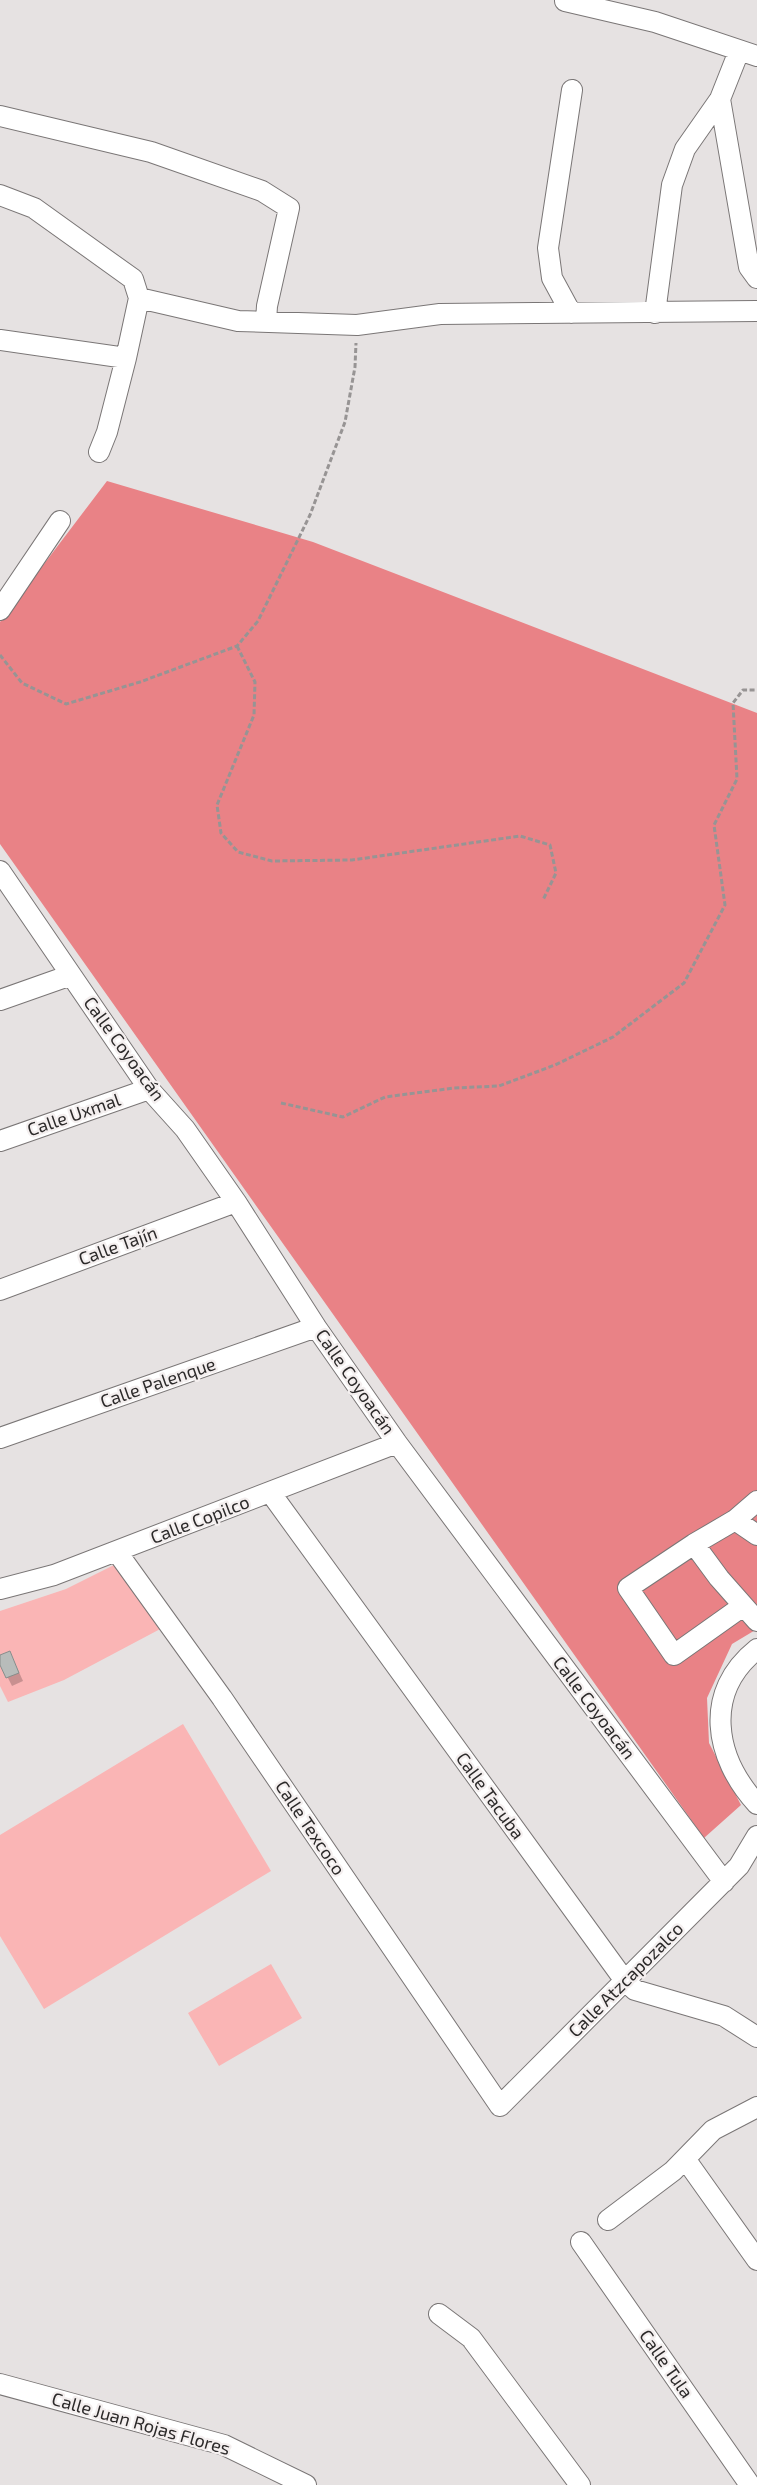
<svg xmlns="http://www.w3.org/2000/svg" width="757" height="2485" font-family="'Exo 2',sans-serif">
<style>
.green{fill:#fab5b5}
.forest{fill:#e98286}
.shadow{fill:#0003}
.building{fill:#b8bcba;stroke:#888c8a}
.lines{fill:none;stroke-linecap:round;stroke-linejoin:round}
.minor-casing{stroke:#7a7676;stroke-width:22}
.path{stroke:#979494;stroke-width:3;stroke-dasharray:5 2.5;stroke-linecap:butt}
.minor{stroke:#fff;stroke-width:20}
.labels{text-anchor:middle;stroke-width:4.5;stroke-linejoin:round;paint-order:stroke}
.street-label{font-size:18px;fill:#2c2a2a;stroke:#f4efef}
</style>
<rect width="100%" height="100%" fill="#e6e2e2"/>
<path class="green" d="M118,1563L164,1627L64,1680L8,1702L0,1686V1665L6,1678L19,1672L10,1651L0,1655V1611L66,1589Z
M183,1724L271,1871L44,2009L0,1936V1835Z
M271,1964L302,2018L219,2066L188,2013Z"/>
<path class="forest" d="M107,481L313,542L757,713V1629L732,1644L707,1698L709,1743L741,1805L704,1838L0,844V622Z"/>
<path class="shadow" d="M0,1656L14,1661L23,1681L12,1686L0,1662Z"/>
<path class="building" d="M10,1651L19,1673L6,1678L0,1665V1655Z"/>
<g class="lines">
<defs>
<path id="minor" d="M565,1L655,22L757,56
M739,51L720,99L749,267L757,278
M0,116L151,152L262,191L289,208L267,306L266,321
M0,195L34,208L133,279L139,298L126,358L107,432L99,452
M139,298L238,321L357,325L440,314L757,311
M571,313L552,278L548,248L572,90
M655,313L672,185L685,149L720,99
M0,340L126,358
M0,610L60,521
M0,871L149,1089L185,1129L236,1202L316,1327L397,1443L724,1882
M0,1000L71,975
M0,1141L149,1089
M0,1290L236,1202
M0,1438L316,1327
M270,1492L625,1981L635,1990L724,2016L757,2037
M757,1501L735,1520L694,1544L719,1578L757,1621
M735,1520L757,1535
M694,1544L628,1588L674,1655L743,1606
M117,1552L222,1698L500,2106L739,1866L757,1836
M0,1589L54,1575L397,1443
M757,1649C703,1692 714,1757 757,1804
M686,2160L757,2260
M608,2220L673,2171L713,2130L757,2107
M581,2242L750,2485
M439,2314L471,2338L580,2485
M0,2384L224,2445L306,2485"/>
</defs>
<use href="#minor" class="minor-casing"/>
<path class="path" d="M237,646L255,682L254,715L217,805L221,833L238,852L272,861L352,860L520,836L550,845L556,873L543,900
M0,655L22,683L66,704L140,682L237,646L258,621L310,515L345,422L355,367L356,343
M281,1103L343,1117L385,1097L454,1088L499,1086L555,1065L613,1037L684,983L725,905L714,825L737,779L733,703L743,690H757"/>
<use href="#minor" class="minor"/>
</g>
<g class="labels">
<g class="street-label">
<text transform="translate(124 1049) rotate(54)" y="6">Calle Coyoacán</text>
<text transform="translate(74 1115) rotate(-19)" y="6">Calle Uxmal</text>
<text transform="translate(118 1246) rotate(-20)" y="6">Calle Tajín</text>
<text transform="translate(355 1382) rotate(55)" y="6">Calle Coyoacán</text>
<text transform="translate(158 1383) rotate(-19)" y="6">Calle Palenque</text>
<text transform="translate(200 1520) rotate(-21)" y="6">Calle Copilco</text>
<text transform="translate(594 1708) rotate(53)" y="6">Calle Coyoacán</text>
<text transform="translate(490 1796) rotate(54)" y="6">Calle Tacuba</text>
<text transform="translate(310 1828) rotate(56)" y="6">Calle Texcoco</text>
<text transform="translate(626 1980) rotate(-45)" y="6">Calle Atzcapozalco</text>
<text transform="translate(666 2364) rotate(55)" y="6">Calle Tula</text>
<text transform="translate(141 2424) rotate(16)" y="6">Calle Juan Rojas Flores</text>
</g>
</g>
</svg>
